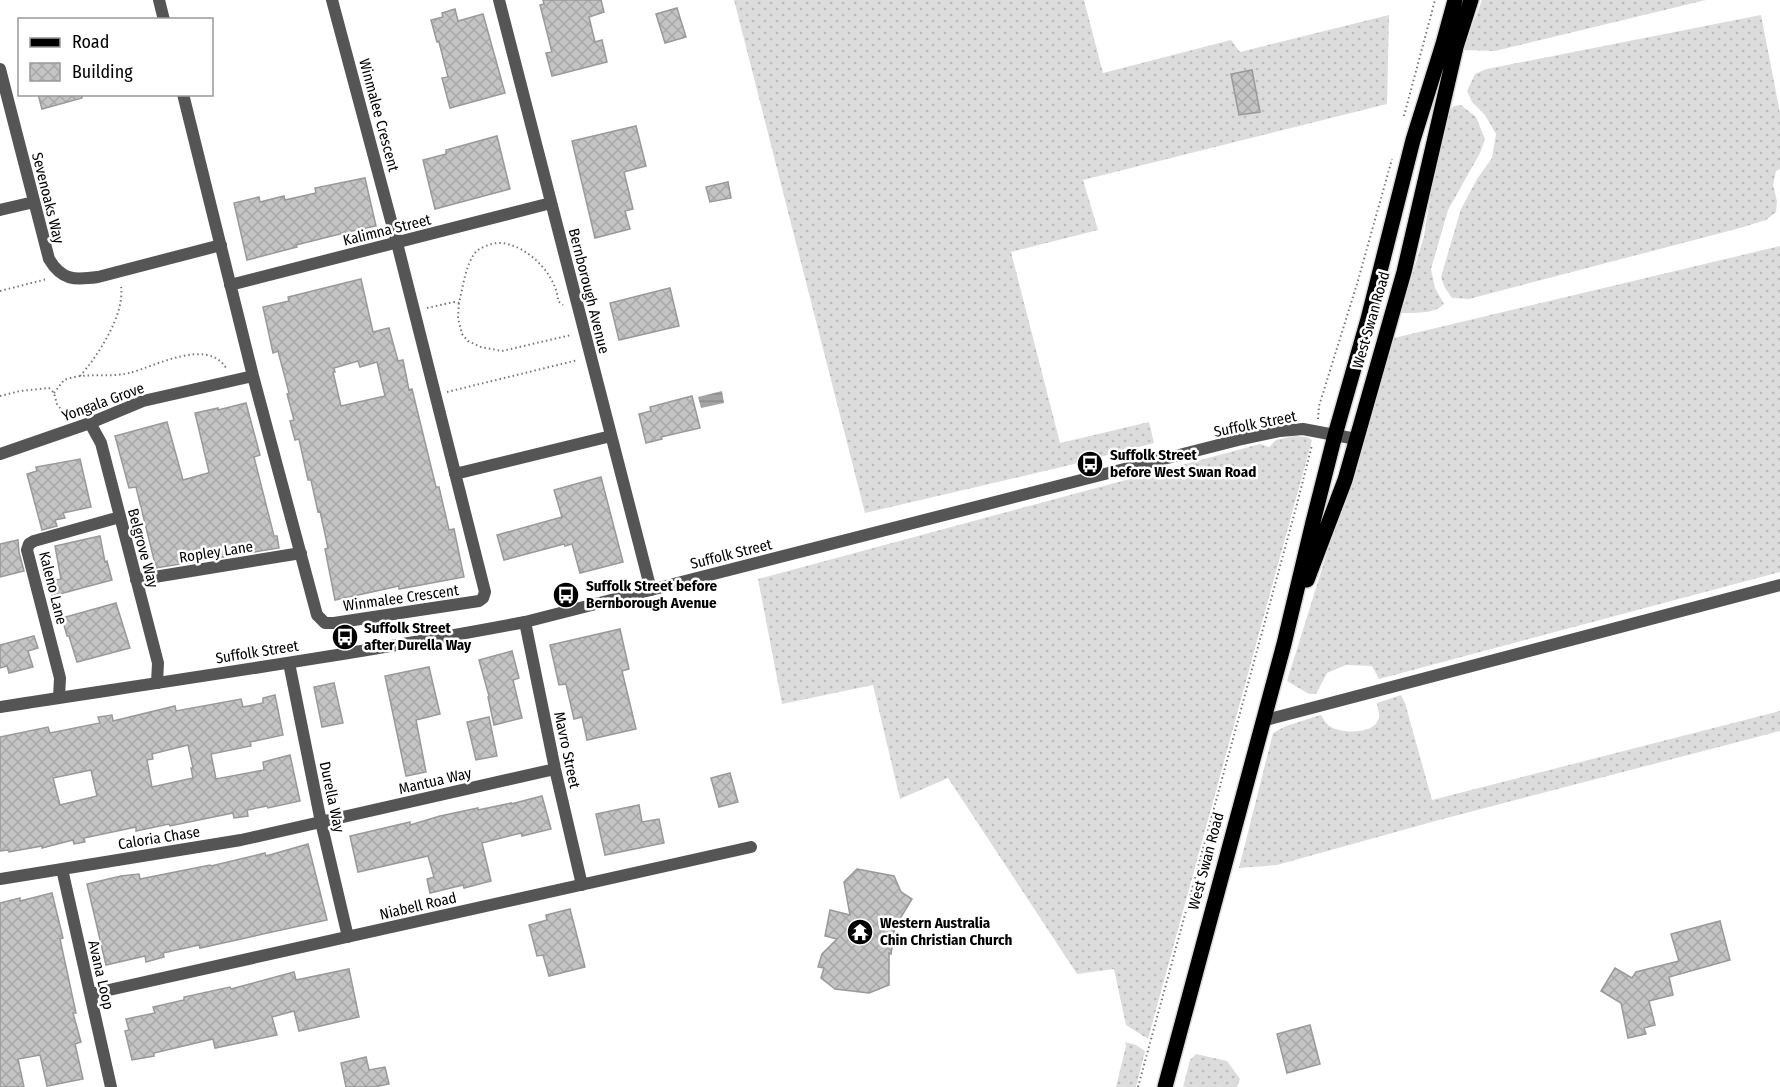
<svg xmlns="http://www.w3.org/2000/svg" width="1780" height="1087" font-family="'Fira Sans Condensed',sans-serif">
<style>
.grass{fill:url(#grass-dots)}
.water{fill:url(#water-rules)}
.building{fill:url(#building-cross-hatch);stroke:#999;stroke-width:1.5;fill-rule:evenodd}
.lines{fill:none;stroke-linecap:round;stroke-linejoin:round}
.primary-casing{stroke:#dbdbdb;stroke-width:18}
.path{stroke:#777;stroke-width:2;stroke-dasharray:1.5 3;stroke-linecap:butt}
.minor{stroke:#555;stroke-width:12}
.tertiary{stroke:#555;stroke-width:12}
.primary{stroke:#000;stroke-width:15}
.labels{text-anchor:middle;stroke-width:5;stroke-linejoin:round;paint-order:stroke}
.street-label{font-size:15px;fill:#000;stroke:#fff}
.poi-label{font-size:15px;font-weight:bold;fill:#000;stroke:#fff;text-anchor:start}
</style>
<defs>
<pattern id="grass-dots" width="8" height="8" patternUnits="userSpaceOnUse" patternTransform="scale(1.5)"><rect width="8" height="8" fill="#dcdcdc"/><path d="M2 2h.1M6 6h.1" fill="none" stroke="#bbb" stroke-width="1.8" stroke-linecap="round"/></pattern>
<pattern id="water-rules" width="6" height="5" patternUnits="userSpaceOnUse" patternTransform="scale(1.5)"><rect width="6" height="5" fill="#a3a3a3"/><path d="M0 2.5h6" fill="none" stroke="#8b8b8b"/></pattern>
<pattern id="building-cross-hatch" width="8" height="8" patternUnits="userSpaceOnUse" patternTransform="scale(1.5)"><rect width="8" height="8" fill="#c4c4c4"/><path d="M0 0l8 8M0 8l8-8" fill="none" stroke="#a7a7a7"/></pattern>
</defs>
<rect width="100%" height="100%" fill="#fff"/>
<path class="grass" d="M734,0H1084L1103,73L1231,40L1240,52L1389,15L1387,104L1083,180L1098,230L1011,252L1060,443L1149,422L1154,443L1066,466L865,513Z
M1482,0H1706L1495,51L1463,50Z
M1761,15L1780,113V169L1776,171L1773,185L1777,201L1776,212L1766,220L1740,228L1469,299L1452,298L1445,288L1441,277L1461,209L1477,179L1492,158L1496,134L1485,115L1472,102L1467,91L1475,74L1487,69Z
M1461,105L1476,117L1485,139L1480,153L1448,210L1431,269L1435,288L1444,304C1435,314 1414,313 1401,313L1424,236L1436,159L1449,111L1454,106Z
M1780,246V572L1379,679L1372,666L1346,665L1327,673L1316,694H1309L1287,681L1394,338Z
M1294,436L1307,437L1312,440L1148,1039L1126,1025L1114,969L1077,974L948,778L900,799L873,685L782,704L758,579L1260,444L1269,447L1276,440Z
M1401,695L1405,703L1432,800L1780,711V731L1439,820L1277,865L1239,868L1273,733L1286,726L1321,715C1323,718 1324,721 1327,724C1337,734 1374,736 1379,718C1380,714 1377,707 1377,703Z
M1125,1042L1136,1045L1145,1051L1136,1087H1116L1126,1046Z
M1196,1054L1227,1061L1240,1079L1237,1087H1183L1190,1060Z"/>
<path class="water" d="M722,391L724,403L701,408L698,397Z"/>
<path class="building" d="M543,0H601L604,12L589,17L595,42L602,40L607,62L552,76L546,53L552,52L540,5L544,4Z
M677,8L686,37L665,43L656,14Z
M455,9L458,21L483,14L505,93L450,108L442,78L448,77L439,42H437L431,20L443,17L442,13Z
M1252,70L1260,112L1239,115L1231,74Z
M38,94H82V98L42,109Z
M636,126L646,166L624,172L633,209L625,211L630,229L595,238L572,141Z
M497,136L510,189L435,209L423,160L446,154V150Z
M365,178L376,226L352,231L296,245L297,247L247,260L234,203L259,197L260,202L284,196L285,200L316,193L315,188Z
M728,182L731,198L710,202L706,187Z
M361,279L373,332L389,328L398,361L403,360L409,390L412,389L436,487H439L449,530L454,529L464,577L399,589V586L335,600L325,549L328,548L320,511L318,512L311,480H308L299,439L295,440L290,421L294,420L287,394L289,393L278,351L273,353L263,307L289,301L288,297ZM358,361L360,367L377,362L385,396L341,406L333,372H335L334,368Z
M670,288L679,326L619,340L610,303Z
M692,396L700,428L661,437L662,439L646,443L639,414L651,411L650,407Z
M246,403L260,455L254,457L274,536H277L279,548L156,568L136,487L129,488L115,436L167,422L183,480L208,473L209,472L195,413L218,408V410Z
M80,459L91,507L63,513L65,518L55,520L57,526L42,530L27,474L37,471L36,467Z
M601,477L623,562L580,573L572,544L565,546L564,544L504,560L497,535L562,517L554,490Z
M100,536L105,562L107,561L112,580L52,596L48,582L61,579L55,546Z
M18,540L19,552L24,571L0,577V544Z
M116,603L130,648L77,662L69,636H67L62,618Z
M620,629L629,669L622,671L636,729L587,740L582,717L574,719L566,684L559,685L550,645Z
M34,636L38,648L28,651L33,667L9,673L7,666L0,668V645Z
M512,651L519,678L513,680L522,718L494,725L488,697L489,696L479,660Z
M429,667L440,714L416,720L426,772L406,776L385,676Z
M334,683L343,723L322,727L314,687Z
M275,695L283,735L250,742L251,746L211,754L216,779L264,770L263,762L290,755L300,801L268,808L267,806L247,810L248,816L234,818L233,813L170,826L169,824L136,831V827L84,838L85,842L74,844L73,840L42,848V846L9,852L8,850L0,851V737L48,727L50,733L100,723L98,717L112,715L113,721L175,706L176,711L241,699L243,707L263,703V698ZM188,745L193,768H191L193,778L152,787L147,760L153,759L152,754ZM91,770L97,796L60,805L53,778Z
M489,717L497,756L476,760L467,722Z
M730,773L738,802L719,807L711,778Z
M542,796L551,829L522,836L521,833L482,843L491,881L464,888L463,885L430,893L427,879L434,877L428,856L358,872L350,836L410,822V825L440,816L478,808V810L511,803V804Z
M639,805L642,822L659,819L664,843L605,855L596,814Z
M308,844L327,920L200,948L199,945L163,953L164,957L146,962L145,956L106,965L87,884L121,876L139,874L140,879L210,865L211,866L265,853L266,856Z
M857,869L894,876L901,892L912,899L895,927L891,954L889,953V985L869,993L835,989L821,978L824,968L818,967L822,954L837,939L825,936L830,910L850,915L844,882Z
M52,893L63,938L60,939L76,1013H73L81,1042L75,1044L83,1079L47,1086L40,1055L18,1059L24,1087H0V903L20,898V901Z
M570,909L585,967L549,976L543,955L537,956L529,925L547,920L546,915Z
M1720,921L1730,960L1669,977L1673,995L1649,1001L1655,1025L1644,1028L1646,1034L1628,1038L1621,1003L1601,991L1615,968L1632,978L1636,972L1679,961L1671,934Z
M349,969L359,1017L299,1031L294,1011L272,1017L277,1035L215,1048L213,1039L154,1053V1056L132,1060L125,1031L129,1030L126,1019L155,1013L153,1007L184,1000V997L230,987L231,989L294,972L296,980Z
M1310,1025L1320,1064L1287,1073L1277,1034Z
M366,1057L369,1070L385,1067L389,1084L374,1087H346L341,1063Z"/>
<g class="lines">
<defs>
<path id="primary" d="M1307,580L1345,480L1404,272L1456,47L1471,0
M1165,1087L1284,644L1313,522L1335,435L1368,319L1413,140L1443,44L1455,0"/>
</defs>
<use href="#primary" class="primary-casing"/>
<path class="path" d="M1404,116L1435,0
M0,291L47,279
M459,303L458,318L462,334L468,341L481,347L502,351L571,335
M427,308L454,302L459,303C463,287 465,268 474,254C477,250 481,248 486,246C515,232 557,271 558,301L563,305
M80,376C98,356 125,314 121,287
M447,392L578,360
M54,393L64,380C70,378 76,376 82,376C98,374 113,377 129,373C154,367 207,337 226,368
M0,396L20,391L49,388L54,393L57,404L67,418
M1318,419L1319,406L1357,284L1392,159
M1138,1087L1297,504L1312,445"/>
<path class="minor" d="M159,0L164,20
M499,0L651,590
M0,69L49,259C62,281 75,280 98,277L221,245
M183,94L253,376L317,615L325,623H334L479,601L483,598L485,592L397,243L332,0
M0,210L34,202
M230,285L551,203
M90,423L101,443L158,663L157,683
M0,454L90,423L143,401L253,376
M455,474L611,436
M136,580L301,553
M525,622L555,769L582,885
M289,663L321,822L348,937
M59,697L60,678L27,550L29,544L34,541L120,517
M1262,721L1780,585
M62,869L111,1087
M0,879L241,840L555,769
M91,994L751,847"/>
<path class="tertiary" d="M0,707C175,680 351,655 525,622L1238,440L1280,431L1303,429L1356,439"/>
<use href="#primary" class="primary"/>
</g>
<defs>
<symbol id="bus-disc" viewBox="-11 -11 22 22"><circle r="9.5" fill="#000" stroke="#fff"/><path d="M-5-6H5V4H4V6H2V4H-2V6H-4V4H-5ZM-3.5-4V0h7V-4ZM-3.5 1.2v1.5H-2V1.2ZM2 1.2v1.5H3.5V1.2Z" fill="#fff"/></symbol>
<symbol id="temple-disc" viewBox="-11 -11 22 22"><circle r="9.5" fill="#000" stroke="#fff"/><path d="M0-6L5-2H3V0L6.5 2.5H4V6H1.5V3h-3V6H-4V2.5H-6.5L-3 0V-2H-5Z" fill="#fff"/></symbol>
</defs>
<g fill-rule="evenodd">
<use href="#bus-disc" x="1075" y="449" width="30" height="30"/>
<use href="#bus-disc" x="551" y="580" width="30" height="30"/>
<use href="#bus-disc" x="330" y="622" width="30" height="30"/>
<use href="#temple-disc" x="845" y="917" width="30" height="30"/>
</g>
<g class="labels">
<g class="street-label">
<text transform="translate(379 115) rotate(75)" y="5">Winmalee Crescent</text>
<text transform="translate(48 198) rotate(76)" y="5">Sevenoaks Way</text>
<text transform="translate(387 230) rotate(-14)" y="5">Kalimna Street</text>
<text transform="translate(589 291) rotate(76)" y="5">Bernborough Avenue</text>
<text transform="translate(1371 320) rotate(-74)" y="5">West Swan Road</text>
<text transform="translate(103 402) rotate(-20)" y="5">Yongala Grove</text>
<text transform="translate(1255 424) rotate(-11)" y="5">Suffolk Street</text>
<text transform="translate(143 548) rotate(75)" y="5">Belgrove Way</text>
<text transform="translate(216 552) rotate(-9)" y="5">Ropley Lane</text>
<text transform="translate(731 554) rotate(-14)" y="5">Suffolk Street</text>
<text transform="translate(53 588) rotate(76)" y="5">Kaleno Lane</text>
<text transform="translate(401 598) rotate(-8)" y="5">Winmalee Crescent</text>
<text transform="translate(257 652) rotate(-9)" y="5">Suffolk Street</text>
<text transform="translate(567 750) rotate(78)" y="5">Mavro Street</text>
<text transform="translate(435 781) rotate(-13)" y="5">Mantua Way</text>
<text transform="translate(332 797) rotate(78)" y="5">Durella Way</text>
<text transform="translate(159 838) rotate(-9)" y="5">Caloria Chase</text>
<text transform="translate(1206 861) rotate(-75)" y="5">West Swan Road</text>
<text transform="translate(418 906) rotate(-13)" y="5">Niabell Road</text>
<text transform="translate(101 975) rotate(77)" y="5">Avana Loop</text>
</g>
<g class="poi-label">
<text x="1110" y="460">Suffolk Street<tspan x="1110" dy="17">before West Swan Road</tspan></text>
<text x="586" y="591">Suffolk Street before<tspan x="586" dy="17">Bernborough Avenue</tspan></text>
<text x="364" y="633">Suffolk Street<tspan x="364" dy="17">after Durella Way</tspan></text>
<text x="880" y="928">Western Australia<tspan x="880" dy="17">Chin Christian Church</tspan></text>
</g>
</g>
<rect x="18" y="18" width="195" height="78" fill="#ffffff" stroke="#999999" stroke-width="1.5"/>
<rect x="30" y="38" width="30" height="9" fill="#000000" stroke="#999999" stroke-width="1.5"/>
<text x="72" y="48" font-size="18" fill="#000000">Road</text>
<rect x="30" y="63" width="30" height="18" fill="url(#building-cross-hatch)" stroke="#999999" stroke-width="1.5"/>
<text x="72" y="78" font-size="18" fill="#000000">Building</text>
</svg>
